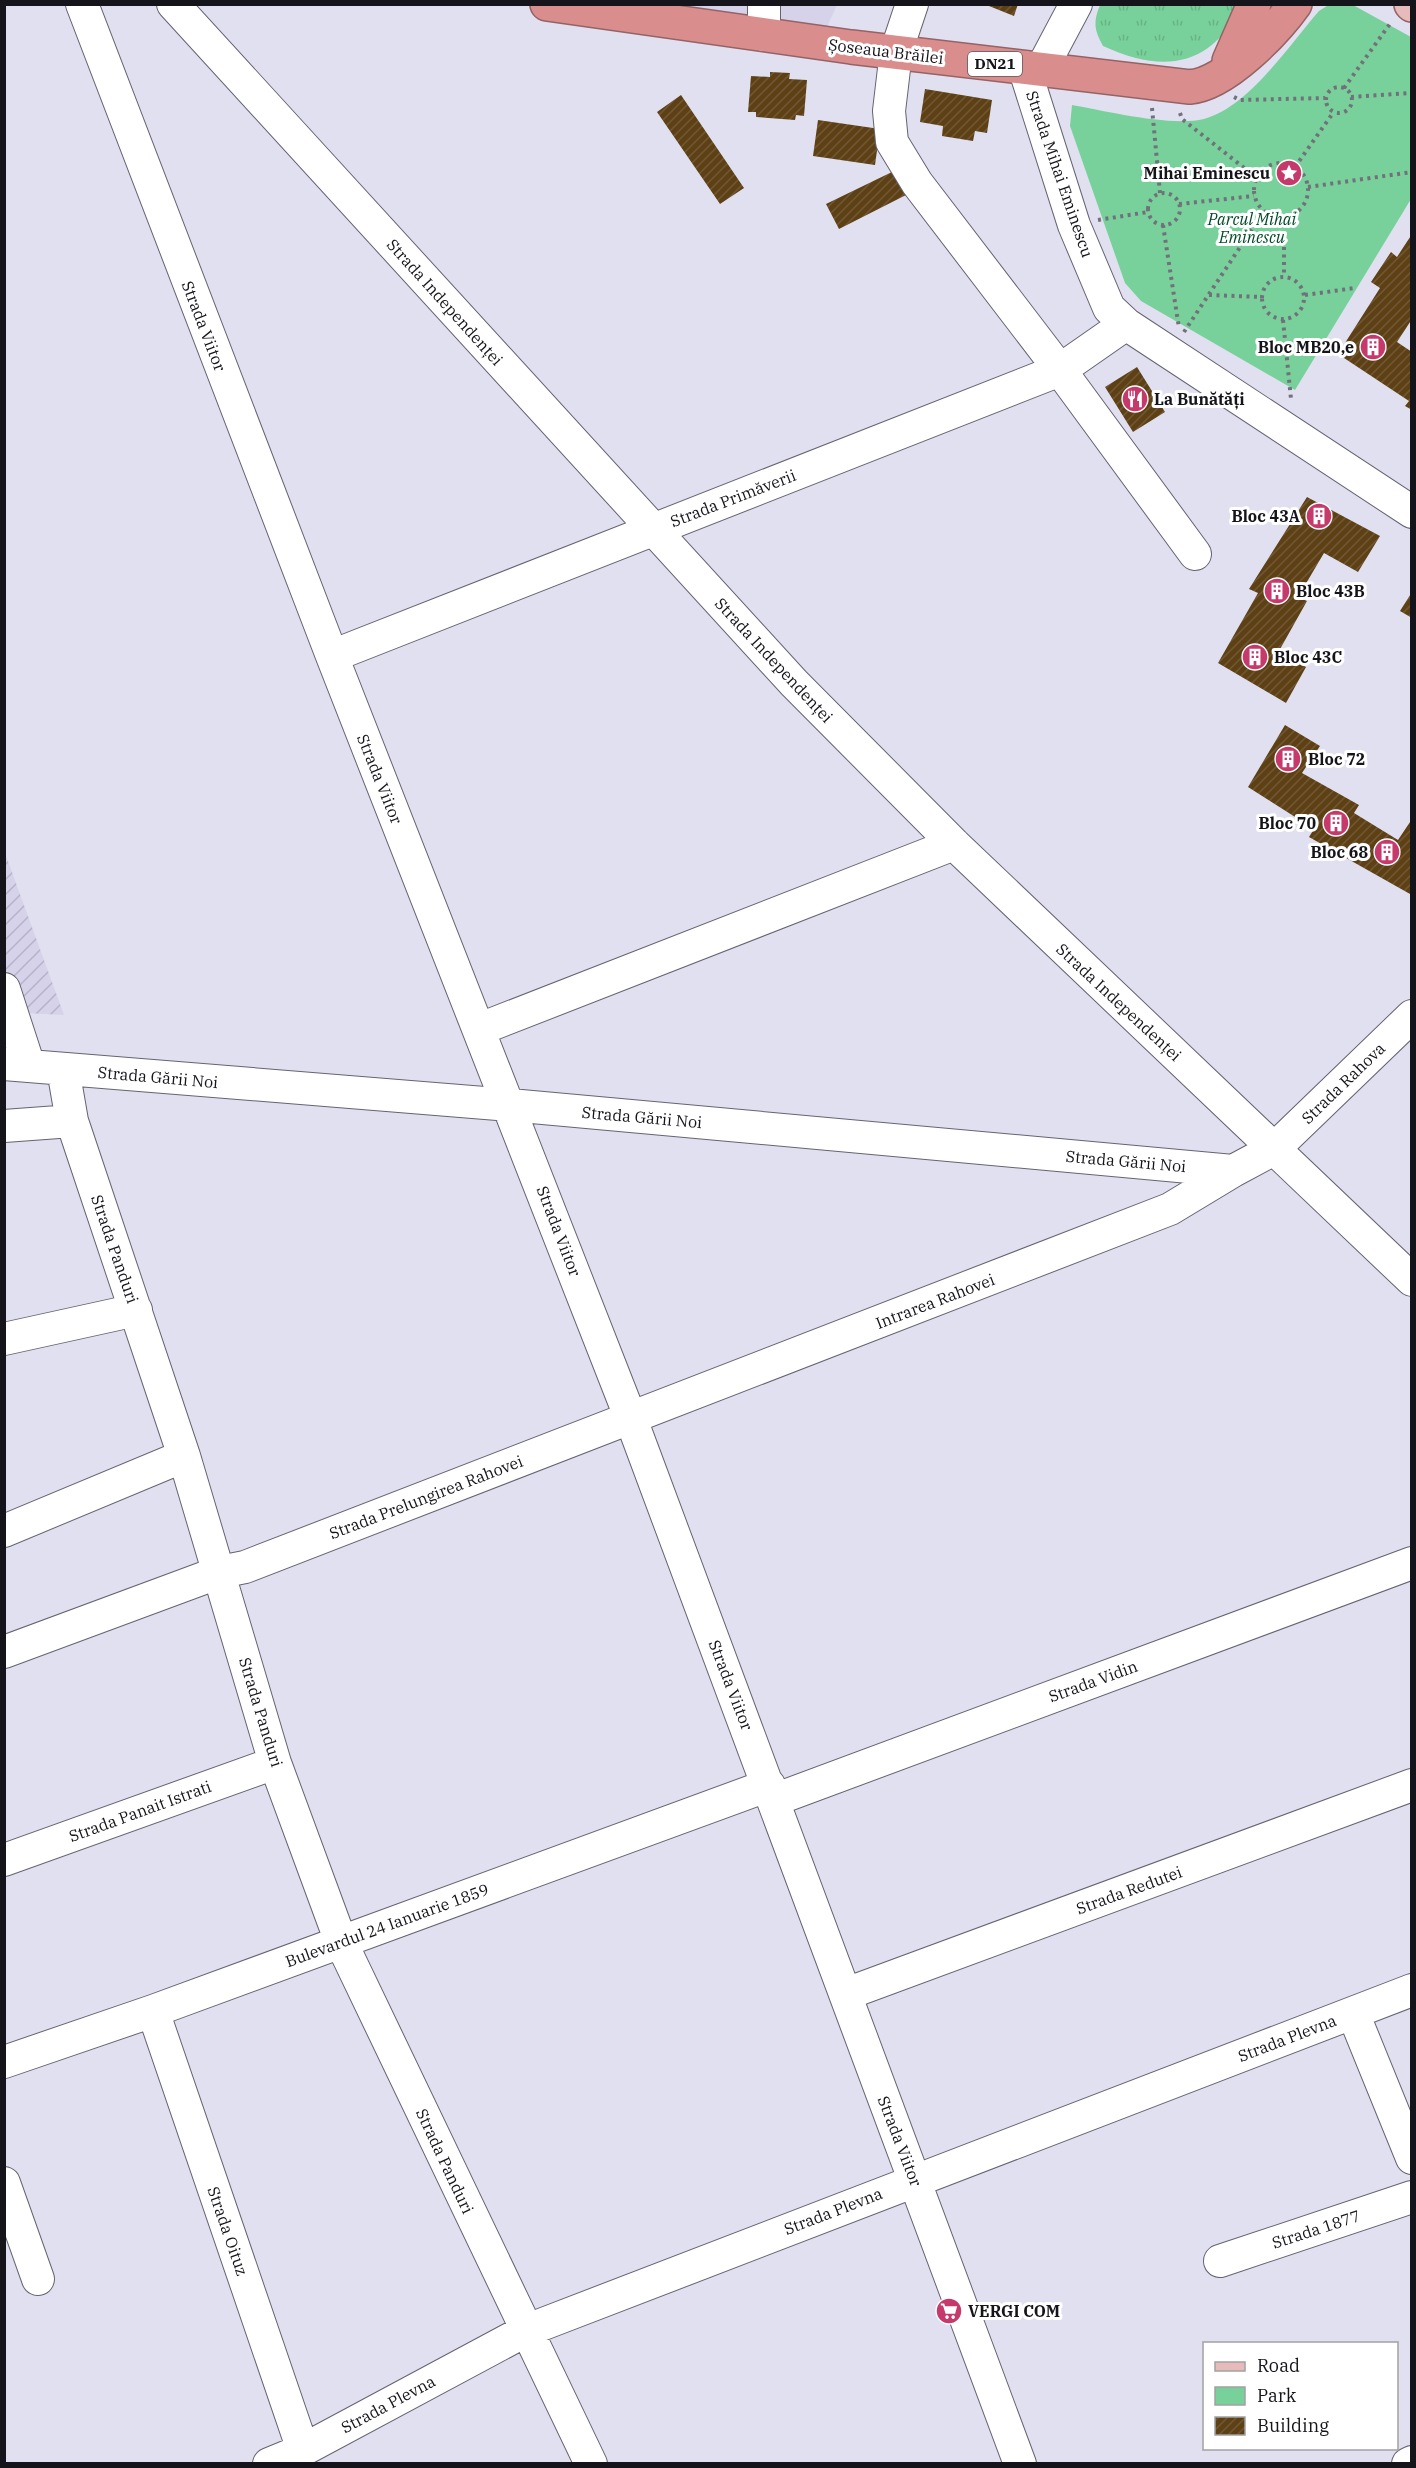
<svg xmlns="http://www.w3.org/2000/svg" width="1416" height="2468" font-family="'IBM Plex Serif',serif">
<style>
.built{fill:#d5d2ea}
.industrial{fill:url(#industrial-furrows)}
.grass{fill:url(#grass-tufts)}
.park{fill:#78d19a}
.building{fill:url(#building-hatch)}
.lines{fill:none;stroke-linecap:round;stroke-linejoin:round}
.minor-casing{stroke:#646371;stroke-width:34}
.major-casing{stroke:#946365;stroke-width:36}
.highway-casing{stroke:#946365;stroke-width:36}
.path{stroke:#72717b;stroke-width:4;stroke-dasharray:3 4.5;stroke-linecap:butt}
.minor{stroke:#fff;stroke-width:32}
.major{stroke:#e8bbbb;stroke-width:33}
.highway{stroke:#d98e8d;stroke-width:33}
.labels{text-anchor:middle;stroke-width:6;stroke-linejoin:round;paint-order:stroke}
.shield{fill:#fff;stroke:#5b5a5f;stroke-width:1.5}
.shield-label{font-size:15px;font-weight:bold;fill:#15141a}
.street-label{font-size:16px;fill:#15141a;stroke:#fff}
.poi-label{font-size:16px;font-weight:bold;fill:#15141a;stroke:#fff;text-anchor:end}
.park-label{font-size:16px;font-style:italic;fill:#004a28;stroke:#fff}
</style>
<defs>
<pattern id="industrial-furrows" width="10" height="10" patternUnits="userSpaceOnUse" patternTransform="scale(1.5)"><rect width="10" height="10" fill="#d5d2ea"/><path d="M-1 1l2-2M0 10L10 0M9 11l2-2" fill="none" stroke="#b6b3c8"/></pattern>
<pattern id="grass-tufts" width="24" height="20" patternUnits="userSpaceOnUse" patternTransform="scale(1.5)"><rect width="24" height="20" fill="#78d19a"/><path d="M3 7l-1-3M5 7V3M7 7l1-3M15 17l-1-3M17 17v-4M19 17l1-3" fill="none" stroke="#67b384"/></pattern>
<pattern id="building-hatch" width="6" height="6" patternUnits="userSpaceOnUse" patternTransform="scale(1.5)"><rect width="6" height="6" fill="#5e4015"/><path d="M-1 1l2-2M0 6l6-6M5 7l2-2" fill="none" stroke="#705836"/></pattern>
</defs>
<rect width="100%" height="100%" fill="#e1e0f0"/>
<path class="built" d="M621,5H837L823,36Z"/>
<path class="industrial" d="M5,853L64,1015L5,1012Z"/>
<path class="grass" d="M1100,5H1242C1211,67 1164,74 1103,46C1094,30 1093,22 1100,5Z"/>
<path class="park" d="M1330,4L1353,5L1411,37V199L1295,390L1141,301L1125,283L1070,126L1072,105C1106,111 1171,127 1204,119C1249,107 1289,45 1319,11Z"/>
<path class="building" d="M984,4H1018L1014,16Z
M770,72L790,73L789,79L807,80L804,116L796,115L795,120L756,117V112H748L751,76L770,77Z
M925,89L992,100L987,133L975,131L973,141L942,136L943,126L920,122Z
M681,95L744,188L720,204L657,112Z
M818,120L880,129L875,165L813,156Z
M894,171L906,195L839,229L826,204Z
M1412,234V319L1397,342L1412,352V410L1405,406L1409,401L1338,354L1380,288L1371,282L1391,252L1397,257Z
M1137,367L1165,412L1133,432L1105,387Z
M1307,497L1380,536L1358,572L1324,553L1298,597L1307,601L1279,651L1306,667L1286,703L1218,663L1258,593L1249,589Z
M1412,592V618L1400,611Z
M1285,725L1320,746L1302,773L1359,805L1354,813L1398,840L1412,819L1410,894L1309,837L1314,829L1248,787Z"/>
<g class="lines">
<defs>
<path id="minor" d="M82,4L332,656L631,1419L1020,2464
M173,4L794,683L954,844L1412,1280
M764,4V35
M912,4L896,52L889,111L892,142L917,183L1060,370L1195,554
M1024,67L1074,225L1109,308L1126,324L1412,512
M1041,70L1076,4
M332,656L1060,370L1126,324
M4,989L29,1066
M480,1029L954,844
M4,1064L510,1105L1233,1171L1274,1149L1412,1016
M63,1069L72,1121L184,1456L275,1763L341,1942L591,2464
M4,1126L72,1121
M4,1339L136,1310
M4,1531L184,1456
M4,1652L220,1572L245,1567L1170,1209L1233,1171
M774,1800L1412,1563
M4,1860L275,1763
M846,1994L1412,1785
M153,2011L303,2450
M1353,2013L1412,2158
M4,2062L153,2011L769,1785
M4,2183L38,2279
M1220,2261L1412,2197
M269,2464L303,2450L525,2331L1412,1990
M1408,2464L1412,2462"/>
<path id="major" d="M1411,4L1412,5"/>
<path id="highway" d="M547,4L851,47L1190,87C1225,84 1275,32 1295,4
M1229,61L1254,4"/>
</defs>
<use href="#minor" class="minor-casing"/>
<use href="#major" class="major-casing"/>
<use href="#highway" class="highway-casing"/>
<path class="path" d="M1326 100a13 13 0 1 1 26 0a13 13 0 1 1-26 0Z
M1344,88L1392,21
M1234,97L1240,100L1325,98
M1351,97L1412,93
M1152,108L1160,193
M1180,113L1182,119L1257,178
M1254 190a27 27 0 1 1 54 0a27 27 0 1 1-54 0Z
M1295,167L1333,113
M1308,187L1412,172
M1148 209a16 16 0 1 1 32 0a16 16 0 1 1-32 0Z
M1179,204L1254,196
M1284,217V276
M1098,220L1148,212
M1163,225L1179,328
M1262 298a21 21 0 1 1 42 0a21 21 0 1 1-42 0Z
M1209,295L1261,297
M1305,295L1355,288
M1283,320L1291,399
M1184,332L1264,211"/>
<use href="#minor" class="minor"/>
<use href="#major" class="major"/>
<use href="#highway" class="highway"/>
</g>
<defs>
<symbol id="sight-disc" viewBox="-11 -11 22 22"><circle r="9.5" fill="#c5396b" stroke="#fff"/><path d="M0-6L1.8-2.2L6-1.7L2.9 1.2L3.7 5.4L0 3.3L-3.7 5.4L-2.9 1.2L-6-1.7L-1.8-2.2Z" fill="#fff"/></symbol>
<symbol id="building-disc" viewBox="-11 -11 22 22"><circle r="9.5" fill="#c5396b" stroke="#fff"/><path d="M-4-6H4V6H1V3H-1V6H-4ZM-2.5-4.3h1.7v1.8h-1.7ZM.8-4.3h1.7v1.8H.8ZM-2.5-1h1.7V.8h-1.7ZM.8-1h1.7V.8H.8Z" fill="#fff"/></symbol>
<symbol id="restaurant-disc" viewBox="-11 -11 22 22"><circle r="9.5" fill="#c5396b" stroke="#fff"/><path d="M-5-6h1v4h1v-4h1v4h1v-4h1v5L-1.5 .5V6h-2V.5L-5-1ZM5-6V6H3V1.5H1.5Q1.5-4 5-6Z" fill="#fff"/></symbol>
<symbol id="supermarket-disc" viewBox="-11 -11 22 22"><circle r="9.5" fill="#c5396b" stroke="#fff"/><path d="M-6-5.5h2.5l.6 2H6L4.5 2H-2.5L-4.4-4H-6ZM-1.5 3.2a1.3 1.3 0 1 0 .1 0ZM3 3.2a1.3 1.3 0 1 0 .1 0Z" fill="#fff"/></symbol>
</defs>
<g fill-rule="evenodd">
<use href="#sight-disc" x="1274" y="158" width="30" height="30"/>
<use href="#building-disc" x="1358" y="332" width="30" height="30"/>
<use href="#restaurant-disc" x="1120" y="384" width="30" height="30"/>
<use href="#building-disc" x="1304" y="501" width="30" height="30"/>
<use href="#building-disc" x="1262" y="576" width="30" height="30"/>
<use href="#building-disc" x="1240" y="642" width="30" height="30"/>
<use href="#building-disc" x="1273" y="744" width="30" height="30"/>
<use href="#building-disc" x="1321" y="808" width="30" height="30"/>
<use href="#building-disc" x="1372" y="837" width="30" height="30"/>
<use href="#supermarket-disc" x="934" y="2296" width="30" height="30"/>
</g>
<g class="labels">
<rect class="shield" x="968" y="52" width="54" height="24" rx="4.5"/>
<g class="shield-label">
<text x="995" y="69">DN21</text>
</g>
<g class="street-label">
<text transform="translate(886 51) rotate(7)" y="6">Șoseaua Brăilei</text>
<text transform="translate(1060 174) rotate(71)" y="6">Strada Mihai Eminescu</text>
<text transform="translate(445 302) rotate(48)" y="6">Strada Independenței</text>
<text transform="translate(204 326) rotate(69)" y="6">Strada Viitor</text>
<text transform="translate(733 498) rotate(-21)" y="6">Strada Primăverii</text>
<text transform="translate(774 660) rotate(47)" y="6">Strada Independenței</text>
<text transform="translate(380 779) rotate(68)" y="6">Strada Viitor</text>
<text transform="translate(1119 1002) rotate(43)" y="6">Strada Independenței</text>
<text transform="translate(158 1077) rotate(5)" y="6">Strada Gării Noi</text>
<text transform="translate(1343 1083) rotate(-44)" y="6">Strada Rahova</text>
<text transform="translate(642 1117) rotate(5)" y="6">Strada Gării Noi</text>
<text transform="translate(1126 1161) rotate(5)" y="6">Strada Gării Noi</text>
<text transform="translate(559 1231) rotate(69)" y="6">Strada Viitor</text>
<text transform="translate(115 1249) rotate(71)" y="6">Strada Panduri</text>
<text transform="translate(935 1301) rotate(-21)" y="6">Intrarea Rahovei</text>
<text transform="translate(426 1497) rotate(-21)" y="6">Strada Prelungirea Rahovei</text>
<text transform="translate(1093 1681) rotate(-20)" y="6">Strada Vidin</text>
<text transform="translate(731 1685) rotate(69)" y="6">Strada Viitor</text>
<text transform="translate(261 1712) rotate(73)" y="6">Strada Panduri</text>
<text transform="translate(140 1811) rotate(-20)" y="6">Strada Panait Istrati</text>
<text transform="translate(1129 1890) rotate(-20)" y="6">Strada Redutei</text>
<text transform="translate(387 1925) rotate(-20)" y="6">Bulevardul 24 Ianuarie 1859</text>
<text transform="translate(1287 2038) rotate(-21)" y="6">Strada Plevna</text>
<text transform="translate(900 2141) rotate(69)" y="6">Strada Viitor</text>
<text transform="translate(445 2161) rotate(65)" y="6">Strada Panduri</text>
<text transform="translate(833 2211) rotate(-21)" y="6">Strada Plevna</text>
<text transform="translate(1316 2229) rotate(-18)" y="6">Strada 1877</text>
<text transform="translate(228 2231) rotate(71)" y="6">Strada Oituz</text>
<text transform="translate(388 2404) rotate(-28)" y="6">Strada Plevna</text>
</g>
<g class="poi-label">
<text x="1270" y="179">Mihai Eminescu</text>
<text x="1354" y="353">Bloc MB20,e</text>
<text x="1154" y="405" text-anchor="start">La Bunătăți</text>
<text x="1300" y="522">Bloc 43A</text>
<text x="1296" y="597" text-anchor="start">Bloc 43B</text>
<text x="1274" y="663" text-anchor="start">Bloc 43C</text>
<text x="1308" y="765" text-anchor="start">Bloc 72</text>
<text x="1316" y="829">Bloc 70</text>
<text x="1368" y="858">Bloc 68</text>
<text x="968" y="2317" text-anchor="start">VERGI COM</text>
</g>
<g class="park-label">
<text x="1252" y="225">Parcul Mihai<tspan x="1252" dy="18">Eminescu</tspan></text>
</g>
</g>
<rect width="1416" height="2468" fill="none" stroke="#15141a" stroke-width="12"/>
<rect x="1203" y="2342" width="195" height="108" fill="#ffffff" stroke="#a1a1a3" stroke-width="1.5"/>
<rect x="1215" y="2362" width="30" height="9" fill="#e8bbbb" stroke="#a1a1a3" stroke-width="1.5"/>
<text x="1257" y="2372" font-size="18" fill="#15141a">Road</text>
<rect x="1215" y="2387" width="30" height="18" fill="#78d19a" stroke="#a1a1a3" stroke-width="1.5"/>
<text x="1257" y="2402" font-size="18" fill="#15141a">Park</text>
<rect x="1215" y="2417" width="30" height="18" fill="url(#building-hatch)" stroke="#a1a1a3" stroke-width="1.5"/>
<text x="1257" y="2432" font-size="18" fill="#15141a">Building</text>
</svg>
